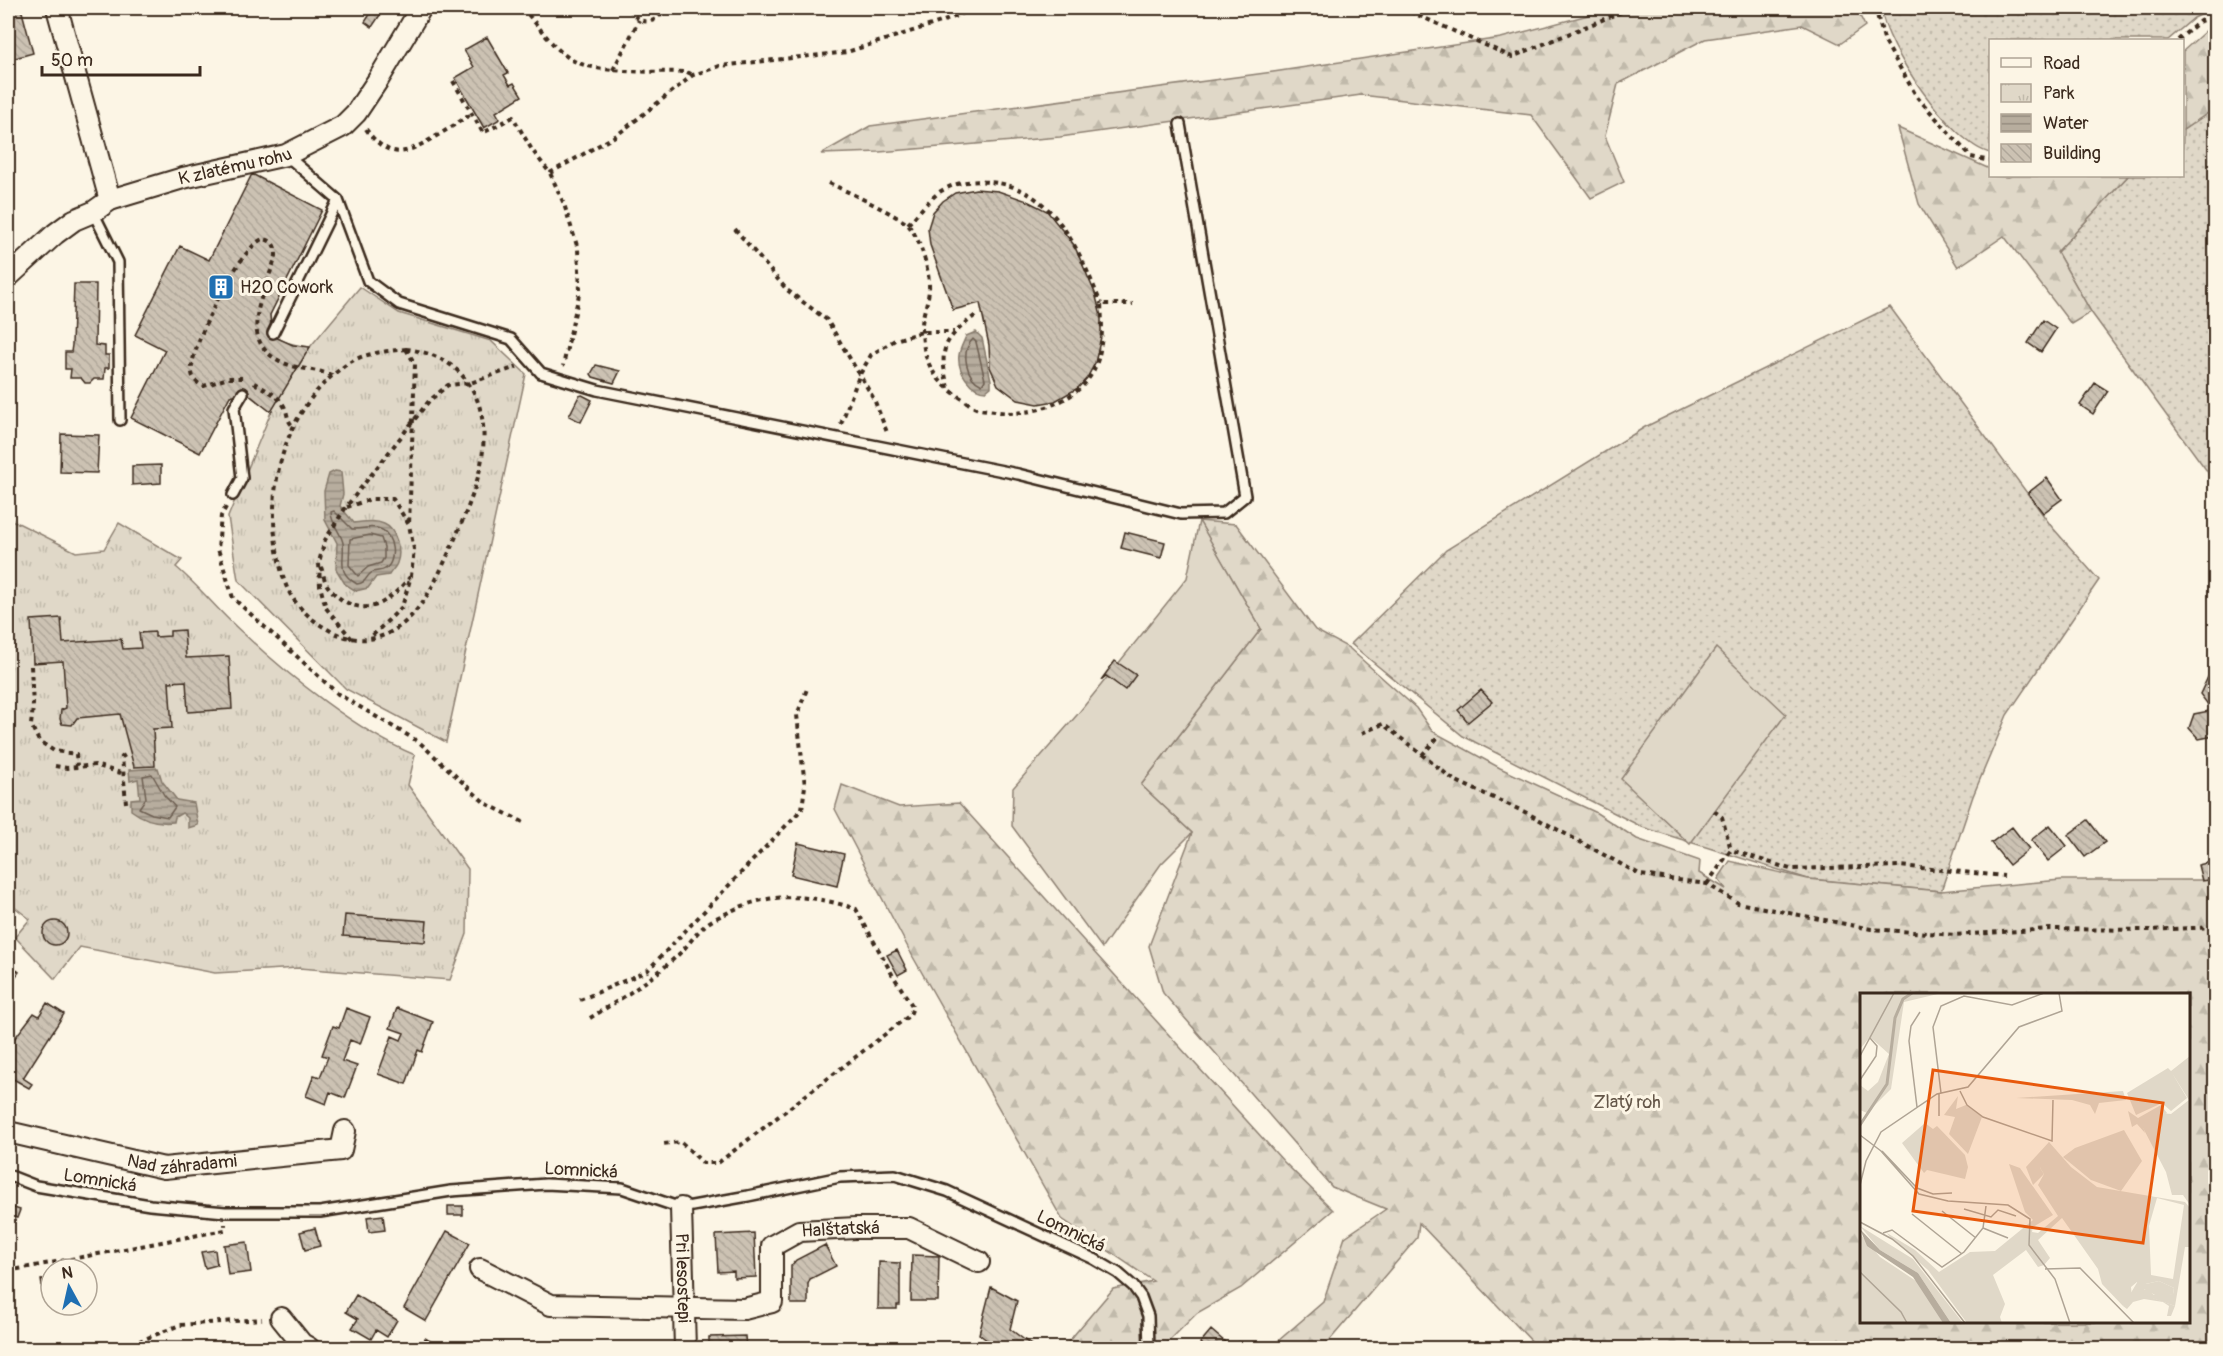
<svg xmlns="http://www.w3.org/2000/svg" width="2223" height="1356" font-family="Pangolin,sans-serif">
<style>
.grass{fill:url(#grass-dots);stroke:#8e8173;stroke-width:1.5}
.forest{fill:url(#forest-firs);stroke:#8e8173;stroke-width:1.5;fill-rule:evenodd}
.park{fill:url(#park-tufts);stroke:#8e8173;stroke-width:1.5}
.pitch{fill:#e0d8c8;stroke:#8e8173;stroke-width:1.5}
.water{fill:url(#water-rules);stroke:#85796b;stroke-width:1.5}
.lines{fill:none;stroke-linecap:round;stroke-linejoin:round}
.shore{stroke:#6d5e51;stroke-width:1.5}
.building{fill:url(#building-back-hatch);stroke:#3b2a1e;stroke-width:1.5}
.service-casing{stroke:#3b2a1e;stroke-width:14}
.minor-casing{stroke:#3b2a1e;stroke-width:24}
.path{stroke:#3b2a1e;stroke-width:4;stroke-dasharray:4.5 4.5;stroke-linecap:butt}
.service{stroke:#fcf5e5;stroke-width:9}
.minor{stroke:#fcf5e5;stroke-width:20}
.labels{text-anchor:middle;stroke-width:6;stroke-linejoin:round;paint-order:stroke}
.street-label{font-size:18px;fill:#3b2a1e;stroke:#fcf5e5}
.poi-label{font-size:18px;fill:#3b2a1e;stroke:#fcf5e5;text-anchor:start}
.park-label{font-size:18px;fill:#645648;stroke:#fcf5e5}
.inset-river{fill:none;stroke:#b7ad9e;stroke-width:3}
.inset-road{fill:none;stroke:#afa495;stroke-width:1.5}
.view{fill:#e8590c;fill-opacity:0.15;stroke:#e8590c;stroke-width:3}
.inset-edge{fill:none;stroke:#3b2a1e;stroke-width:3}
</style>
<defs>
<pattern id="grass-dots" width="8" height="8" patternUnits="userSpaceOnUse" patternTransform="scale(1.5)"><rect width="8" height="8" fill="#e0d8c8"/><path d="M2 2h.1M6 6h.1" fill="none" stroke="#c1baab" stroke-width="1.8" stroke-linecap="round"/></pattern>
<pattern id="forest-firs" width="22" height="20" patternUnits="userSpaceOnUse" patternTransform="scale(1.5)"><rect width="22" height="20" fill="#e0d8c8"/><path d="M5 1l3.5 6h-7zM16 11l3.5 6h-7z" fill="#c1baab"/></pattern>
<pattern id="park-tufts" width="24" height="20" patternUnits="userSpaceOnUse" patternTransform="scale(1.5)"><rect width="24" height="20" fill="#e0d8c8"/><path d="M3 7l-1-3M5 7V3M7 7l1-3M15 17l-1-3M17 17v-4M19 17l1-3" fill="none" stroke="#c1baab"/></pattern>
<pattern id="water-rules" width="6" height="5" patternUnits="userSpaceOnUse" patternTransform="scale(1.5)"><rect width="6" height="5" fill="#b7ad9e"/><path d="M0 2.5h6" fill="none" stroke="#968d80"/></pattern>
<pattern id="building-back-hatch" width="6" height="6" patternUnits="userSpaceOnUse" patternTransform="scale(1.5)"><rect width="6" height="6" fill="#ccc2b3"/><path d="M-1 5l2 2M0 0l6 6M5-1l2 2" fill="none" stroke="#b0a79a"/></pattern>
</defs>
<rect width="100%" height="100%" fill="#fcf5e5"/>
<filter id="ink" filterUnits="userSpaceOnUse"><feTurbulence type="fractalNoise" baseFrequency=".0167" numOctaves="2"/><feDisplacementMap in="SourceGraphic" scale="12" xChannelSelector="R" yChannelSelector="G"/><feConvolveMatrix kernelMatrix="1 2 1 2 8 2 1 2 1" color-interpolation-filters="sRGB"/></filter>
<g filter="url(#ink)">
<path class="grass" d="M1881,8H2215L2194,18L2168,40H1990V153C1952,144 1885,47 1881,8Z
M2215,108V482L2091,312L2057,252L2128,176H2182L2183,130Z
M1890,307L2052,527L2099,580L2007,715L1973,796L1941,891L1808,879L1642,827L1463,736L1351,644L1446,550L1645,427Z"/>
<path class="forest" d="M1615,8H1856L1865,26L1840,44L1802,25L1705,39L1618,84L1605,136L1624,182L1591,198L1531,115L1361,95L1060,137L879,152L821,154L870,126L1273,72L1501,38Z
M2210,27H2215V108L2183,130V51Z
M1898,128L1990,169V176L2008,177L2012,176H2128L2057,252L2091,312L2071,324L2004,236L1958,267L1919,204Z
M1199,521L1236,524L1315,630L1349,648L1416,708L1432,731L1500,768L1595,812L1637,839L1700,861L1699,873L1726,889L1718,879L1730,861L1808,879L1941,891L2061,880H2215V1348H1538L1419,1223L1417,1238L1323,1348H1270L1323,1302L1345,1237L1386,1209L1332,1187L1163,993L1149,946L1192,833L1141,785L1261,629ZM1862,994H2188V1322H1862Z
M842,785L899,807L959,803L1284,1162L1333,1210L1241,1288L1197,1313L1162,1348H1063L1113,1289L1153,1281L1062,1219L913,957L835,809Z"/>
<path class="park" d="M360,287L399,313L491,341L526,374L446,742L346,689L238,580L228,517L271,412L248,394L270,315C272,342 285,344 310,347Z
M8,518L76,552L104,549L119,523L182,560L176,567C200,587 220,613 244,634C290,677 357,731 415,755L408,785L468,869L467,934L450,980L299,968L215,973L80,947L55,979L15,937L30,919L8,902Z"/>
<path class="pitch" d="M1199,521L1261,629L1141,785L1192,833L1161,864L1102,948L1012,826L1013,788L1077,715L1187,578Z
M1716,648L1786,714L1690,844L1621,779Z"/>
<path class="water" d="M976,332L982,338L991,380V387L986,391C970,391 957,370 959,355C960,348 964,342 966,336Z
M335,471L341,472L343,494L340,506L354,523C364,522 375,520 384,524C396,529 402,551 397,563C396,567 391,571 389,575L376,577L368,588L356,591L345,584L336,569L337,543L325,520L324,491L329,474Z
M158,768L162,781L177,800L194,803L198,825L188,828V818L182,813L175,817L174,822C158,824 144,820 131,810V799L140,798L138,779L130,781L129,770Z"/>
<g class="lines">
<path class="shore" d="M973,339L976,342L985,380L982,385C966,378 960,352 973,339Z
M334,511L352,529C361,530 371,525 380,529C394,534 397,562 385,569C381,572 375,570 371,573C365,578 366,583 357,584C336,572 345,562 343,543C341,532 331,524 331,512Z
M370,535L381,538L384,547V558L381,563L368,567L358,576L349,565L350,539Z
M152,774L164,795L175,807L168,817L152,814L139,808L146,798L143,776Z"/>
</g>
<path class="building" d="M21,8L33,53L8,60V11Z
M374,8L382,12L372,27L365,22Z
M487,37L508,73L504,75L510,85L514,83L522,96L496,112L500,119L484,128L455,78L474,67L464,50Z
M252,174L322,210L270,315L271,328L277,338L293,345L310,347L271,412L248,394L243,393L230,396L200,453L131,418L165,350L135,335L180,246L209,260Z
M976,189L998,191L1027,201L1047,211L1074,245L1095,293L1101,316V337L1095,363L1087,378L1078,388L1055,401L1038,404L1018,400L998,385L990,367L989,345L980,303L953,310L930,245L928,228L933,212L943,201L955,193Z
M74,284H96L95,345L105,346V355H109V368H105L104,379H94L90,383H85L81,378H70L71,369H65V352H71L72,345Z
M2043,320L2056,329L2041,352L2028,343Z
M596,365L620,371L614,383L593,377L591,374Z
M2095,383L2108,391L2093,414L2080,405Z
M582,395L592,400L581,422L569,416L579,396Z
M61,434L99,435L97,473L60,472Z
M161,465V483L132,485V466Z
M2047,478L2062,499L2043,513L2028,493Z
M1125,532L1165,542L1161,558L1121,548Z
M61,618L63,643L121,639L123,649L141,648L139,633L155,632V637L170,636V631L184,630L186,658L229,656L232,709L188,712L186,681L169,682L172,728L153,729L155,766L134,767L120,714L77,718L72,725L62,724L60,719L61,710L66,708L63,661L33,663L31,620Z
M1115,661L1136,675L1125,690L1106,676L1101,680Z
M2216,676V710H2212L2200,694L2208,677Z
M1481,690L1492,702L1468,722L1458,710Z
M2209,711L2216,719V731L2214,736L2199,739L2189,728L2194,714Z
M2088,820L2105,842L2085,857L2068,835Z
M2050,825L2067,846L2048,861L2031,840Z
M2012,827L2029,849L2009,865L1991,843Z
M798,843L844,854L837,886L791,875Z
M2215,861L2216,879L2202,881L2198,865Z
M345,915L427,921L425,942L343,936Z
M43 933a12 12 0 1 1 24 0a12 12 0 1 1-24 0Z
M897,950L907,970L898,975L887,955Z
M8,963L19,972L8,987Z
M47,1003L64,1014L23,1078L32,1084L29,1088L8,1076V1047L34,1013L39,1016Z
M346,1008L370,1017L360,1044L350,1040L342,1061L357,1066L345,1098L330,1092L326,1104L306,1096L314,1075L320,1077L328,1057L322,1055L333,1026L339,1028Z
M397,1008L433,1022L422,1052L418,1050L406,1084L378,1074L392,1036L401,1040L404,1033L390,1028Z
M8,1206L20,1210L17,1218L8,1215Z
M448,1206H463V1215H448Z
M383,1215L385,1230L369,1232L367,1217Z
M315,1228L320,1246L305,1250L300,1232Z
M447,1231L470,1243L426,1321L404,1308Z
M754,1233L756,1277L734,1278V1271L718,1272L716,1235Z
M247,1242L251,1272L228,1275L224,1245Z
M825,1245L836,1266L810,1279L808,1284V1304H791V1266L796,1260Z
M215,1250L217,1265L205,1268L201,1252Z
M912,1255L939,1256L938,1301H911Z
M879,1262L900,1263V1305H897V1309H878Z
M51,1279V1298L44,1299L41,1280Z
M991,1287L1017,1301L1010,1329L1035,1348H997L979,1334Z
M356,1295L397,1320L387,1337L376,1330L371,1339L352,1328L358,1319L346,1312Z
M1211,1330L1232,1348L1238,1342L1246,1348H1198L1202,1344L1200,1343Z
M745,1336L746,1348H709V1337Z
M425,1338L442,1348H418Z"/>
<g class="lines">
<defs>
<path id="service" d="M286,155L338,200L368,281L399,304L511,339L541,373L597,390L1018,474L1181,514L1224,513L1245,496L1180,124
M93,212L118,262L120,420
M273,333L338,200
M233,495L242,478L234,408L243,393
M8,1175L36,1186L150,1205L225,1212H320L451,1191L546,1184L622,1188L681,1208L748,1196L840,1177L895,1175L947,1191L1094,1259L1118,1273L1133,1286L1141,1297L1148,1316L1149,1348"/>
<g id="minor">
<path d="M57,8L110,200"/>
<path id="s1" d="M8,277L55,234L74,220L93,212L110,200L183,178L286,155L343,126L356,113L378,80L421,8"/>
<path id="s2" d="M8,1132L164,1168L341,1150L345,1131"/>
<path id="s3" d="M681,1208L685,1348"/>
<path id="s4" d="M480,1269L551,1305L744,1309L772,1302V1246L799,1231L856,1228H909L979,1262"/>
<path d="M281,1318L302,1344L309,1348"/>
</g>
</defs>
<use href="#service" class="service-casing"/>
<use href="#minor" class="minor-casing"/>
<path class="path" d="M522,8C538,24 550,45 569,58C593,75 657,71 687,72L693,75
M630,8C637,26 657,26 664,8
M1402,8L1512,57L1631,8
M1875,8L1885,42L1917,97L1971,157L1990,161
M2178,40L2200,21L2216,16
M613,70L639,20
M453,81L483,133L513,117L532,150L550,173L564,204L578,249L580,290L563,366
M366,129C374,141 388,155 405,151C422,147 457,123 473,113
M550,173L617,135L693,75L720,66L847,52L944,21L976,8
M829,183C844,190 902,217 909,226C921,241 930,271 929,290C928,304 921,316 922,330C923,363 935,381 961,398C966,401 971,406 976,408C983,410 992,410 999,412C1025,416 1060,406 1079,389C1104,367 1103,335 1101,304H1133
M908,224C918,214 929,199 941,191C957,182 971,180 990,182C1054,187 1080,252 1101,304
M735,229L787,290L827,320L874,399L888,435
M406,349C468,356 492,405 481,464C476,490 464,517 454,541C438,576 421,621 382,636C355,645 331,634 311,618C288,598 284,584 278,556C264,485 286,404 349,363C364,353 387,351 406,349Z
M406,349L415,364L409,525
M242,378H228L204,386C198,384 193,380 192,373C187,351 241,245 263,239C273,240 276,247 276,256C265,292 234,342 284,363C300,370 318,369 334,376
M254,383C266,390 279,395 285,408C288,415 287,421 293,426
M948,388C938,346 944,340 977,314
M841,424L859,376L871,355L895,340L922,332H954
M226,507L221,516L218,549L233,598L338,694L419,742L485,803L523,822
M347,507L371,499H393L409,525L414,549L411,576L402,607L371,637
M321,567C323,572 324,580 327,585C338,601 358,612 377,605C391,599 401,587 410,577
M352,639L326,608L320,586L319,562L325,540L346,507L429,401L448,385L470,383L517,367
M31,666L33,707L31,725L39,741L54,751L76,754L77,766
M1362,733L1383,724L1454,780L1527,813L1641,875L1707,884L1738,903L1871,929L1955,935L2051,929L2148,930L2216,927
M1422,755L1439,736
M55,766L67,768L95,765L124,774
M126,803L122,757L127,754
M1714,811L1722,817L1731,850
M1707,884L1731,850L1790,869L1900,866L2004,876
M580,1000L647,971L802,809L805,786L797,715L807,689
M590,1018C621,999 653,979 679,954C689,945 696,932 707,924C713,919 721,916 727,913C769,891 812,894 856,909L892,974L913,1007L910,1015L718,1163H703L681,1142L663,1144
M8,1271L225,1230V1224
M122,1348L180,1325L262,1319"/>
<use href="#service" class="service"/>
<use href="#minor" class="minor"/>
</g>
</g>
<defs>
<symbol id="building-square" viewBox="-11 -11 22 22"><rect x="-9" y="-9" width="18" height="18" rx="4" fill="#1f6fb2" stroke="#fcf5e5"/><path d="M-4-6H4V6H1V3H-1V6H-4ZM-2.5-4.3h1.7v1.8h-1.7ZM.8-4.3h1.7v1.8H.8ZM-2.5-1h1.7V.8h-1.7ZM.8-1h1.7V.8H.8Z" fill="#fff"/></symbol>
</defs>
<g fill-rule="evenodd">
<use href="#building-square" x="206" y="272" width="30" height="30"/>
</g>
<g class="labels">
<g class="street-label">
<text dy="6" stroke="none"><textPath href="#s1" startOffset="258">K zlatému rohu</textPath></text>
<text dy="6" stroke="none"><textPath href="#s2" startOffset="178">Nad záhradami</textPath></text>
<text transform="translate(581 1170) rotate(3)" y="6">Lomnická</text>
<text transform="translate(100 1180) rotate(9)" y="6">Lomnická</text>
<text dy="6" stroke="none"><textPath href="#s4" startOffset="430">Halštatská</textPath></text>
<text transform="translate(1071 1231) rotate(26)" y="6">Lomnická</text>
<text dy="6" stroke="none"><textPath href="#s3" startOffset="70">Pri lesostepi</textPath></text>
</g>
<g class="poi-label">
<text x="240" y="293">H2O Cowork</text>
</g>
<g class="park-label">
<text x="1627" y="1108">Zlatý roh</text>
</g>
</g>
<g transform="translate(1860 993)">
<rect width="330" height="330" fill="#fcf5e5"/>
<path d="M330,63V212L323,202H312L306,179L282,133L302,120L311,121L329,107L312,80L327,105L311,118L302,110L276,122L267,100L308,75L311,78ZM264,137L282,168L261,198L231,187L203,164L215,155ZM278,288L286,291L299,288L314,295L313,301L309,302H295L284,296L293,305L315,313L311,323H307L309,313L303,309L284,306L273,309L267,316L263,313Z" fill="#e0d8c8"/>
<path d="M263,98L266,107L239,110L235,121L230,112L212,107L156,105ZM301,112L307,120L283,133L285,140L277,131L272,134L268,118L278,125ZM189,149L211,174L237,194L325,209L330,215V254H325L315,313L283,302L286,295L294,302L313,301L314,295L299,288L281,292L277,289L271,294L272,306L263,313L242,291L238,276L202,225L178,247L190,265L184,272L178,274L166,257L133,282L145,311L140,324L142,330H107L68,277L29,243L27,240L55,257L79,279L110,259L135,258L173,227L165,219L149,171L160,175L193,222L173,234L172,239L178,240L198,223L178,192L184,181L180,175ZM297,205L324,212L313,286L291,282L289,233ZM0,233L53,266L103,330H91L58,280L20,257ZM1,242L20,264L62,292L83,330H0Z" fill="#e0d8c8" fill-rule="evenodd"/>
<path d="M98,103L96,116L106,112L122,124L108,161L89,141L95,124L84,122ZM65,130L73,136L77,133L105,162L108,174L105,186L67,177L64,180L42,150Z" fill="#e0d8c8"/>
<path d="M0,0H82L44,9L31,96L7,120L0,117V92L8,98L18,89L29,61L10,44L0,56Z" fill="#e0d8c8"/>
<path d="M189,149L194,161L180,175L184,181L173,192L166,174Z" fill="#e0d8c8"/>
<path d="M0,236L20,257L58,280L91,330H83L53,284L7,253Z" fill="#b7ad9e"/>
<path class="inset-river" d="M0,132L27,91L35,25L43,6L52,0"/>
<path class="inset-road" d="M0,63L34,0M0,87L16,63L17,53L10,45M100,98L107,112L123,124L192,148L193,107M81,100L73,34L81,13L104,3L152,12L184,0M57,114L49,48L51,33L60,19M79,123V101M0,142L21,158L59,201L88,208L148,212L170,226L169,252L195,286L210,330M22,158L57,195L73,201L92,200M0,192L6,168L21,139L77,101L108,94L159,34L202,18L199,0M104,216L131,224L138,217L156,223M82,218L116,245M52,221L102,261M0,229L32,246L53,263L105,330M123,235L148,245M23,240L32,237L82,274L104,259L123,235L126,213M185,276L220,275L274,330M0,279L41,319L47,330"/>
<path class="view" d="M73,77L303,110L283,250L53,218Z"/>
<rect width="330" height="330" class="inset-edge"/>
</g>
<rect width="2223" height="1356" fill="none" stroke="#fcf5e5" stroke-width="30"/>
<rect x="15" y="15" width="2193" height="1326" fill="none" stroke="#3b2a1e" stroke-width="2" filter="url(#ink)"/>
<rect x="1989" y="39" width="195" height="138" fill="#fcf5e5" stroke="#afa495" stroke-width="1.5"/>
<rect x="2001" y="58" width="30" height="9" fill="#fcf5e5" stroke="#afa495" stroke-width="1.5"/>
<text x="2043" y="69" font-size="18" fill="#3b2a1e">Road</text>
<rect x="2001" y="84" width="30" height="18" fill="url(#park-tufts)" stroke="#afa495" stroke-width="1.5"/>
<text x="2043" y="99" font-size="18" fill="#3b2a1e">Park</text>
<rect x="2001" y="114" width="30" height="18" fill="url(#water-rules)" stroke="#afa495" stroke-width="1.5"/>
<text x="2043" y="129" font-size="18" fill="#3b2a1e">Water</text>
<rect x="2001" y="144" width="30" height="18" fill="url(#building-back-hatch)" stroke="#afa495" stroke-width="1.5"/>
<text x="2043" y="159" font-size="18" fill="#3b2a1e">Building</text>
<g transform="translate(69 1287) rotate(352)"><circle r="28" fill="#fcf5e5" stroke="#afa495" stroke-width="1.5"/>
<path d="M0-4.5L10 22L0 15L-10 22Z" fill="#1f6fb2"/>
<text y="-9" font-size="16" font-weight="bold" text-anchor="middle" fill="#3b2a1e">N</text>
</g>
<path d="M42 66v9h158v-9" fill="none" stroke="#3b2a1e" stroke-width="3"/>
<text x="51" y="66" font-size="18" fill="#3b2a1e" stroke="#fcf5e5" stroke-width="4.5" paint-order="stroke">50 m</text>
</svg>
